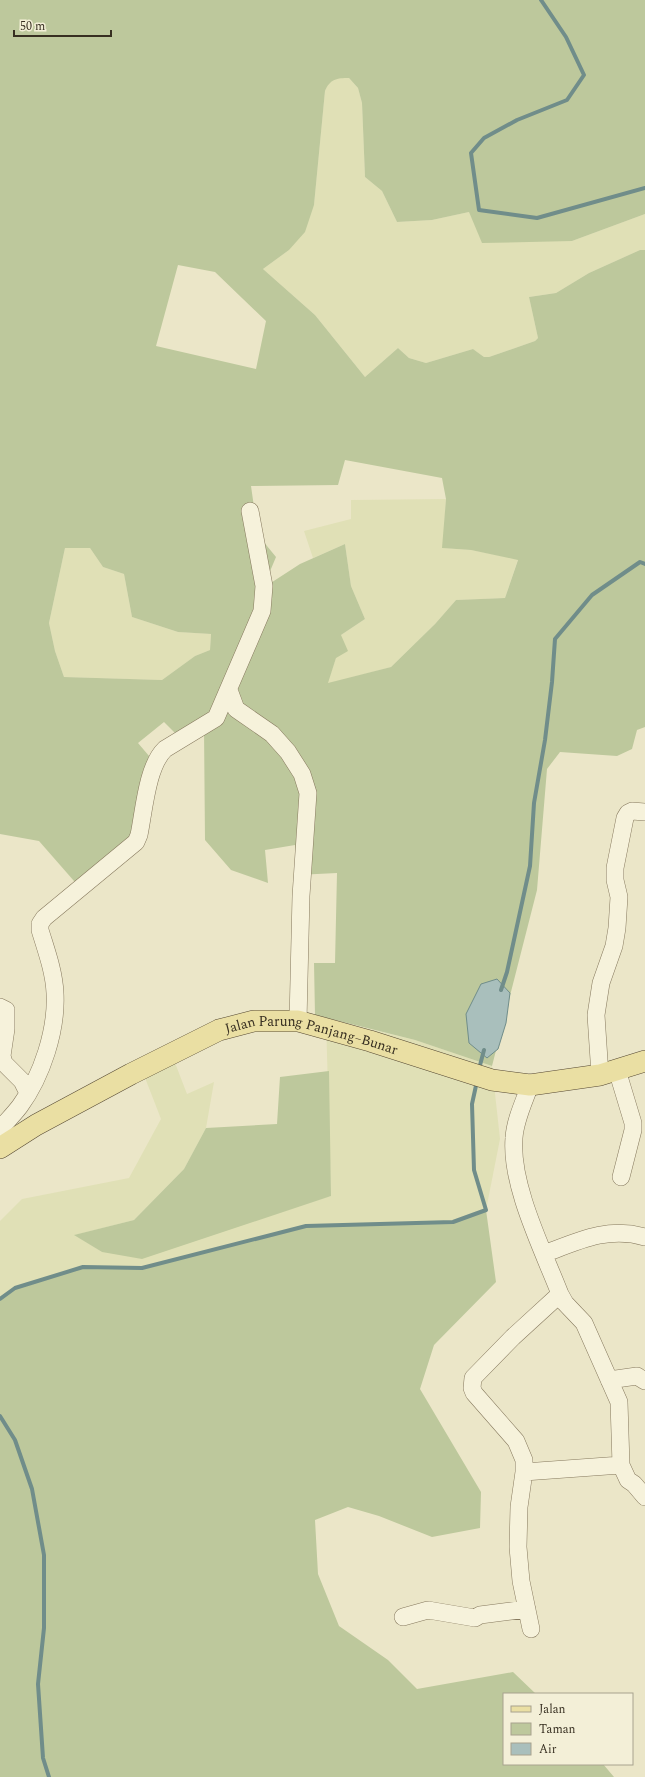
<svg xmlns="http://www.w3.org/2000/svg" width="645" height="1777" font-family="Spectral,serif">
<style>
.farmland{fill:#e0e0b6}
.green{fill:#bdc89c;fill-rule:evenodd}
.water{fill:#a9bfbc;stroke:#708d8a}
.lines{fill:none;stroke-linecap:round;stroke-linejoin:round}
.stream{stroke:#708d8a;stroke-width:4}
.minor-casing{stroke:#86795e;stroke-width:18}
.major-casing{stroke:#544732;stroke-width:22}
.minor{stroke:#f6f2db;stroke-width:17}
.major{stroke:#eadfa3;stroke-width:21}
.labels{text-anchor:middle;stroke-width:3;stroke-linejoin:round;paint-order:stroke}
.street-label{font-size:14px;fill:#372f21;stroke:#f3efd7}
</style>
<rect width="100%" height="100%" fill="#ebe6c8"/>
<path class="farmland" d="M336,78H349L358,88L362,103L365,177L382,191L397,222L432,220L469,212L572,241L645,214V250H640L589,273L556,293L529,297L538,338L535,341L489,357H484L473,349L426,363L409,358L398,348L365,377L315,315L263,269L289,250L314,205L325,91L328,83Z
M446,499L443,548L471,550L518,559L505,598L456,600L435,624L391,667L327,684L336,658L341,635L365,619L351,586L345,544L313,558L304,531L351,519V500Z
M65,548H90L103,567L124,574L132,617L178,632L211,634L210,650L195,656L162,680L64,677L55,651L49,623Z
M326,1019L415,1040L492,1066L500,1139L486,1210L453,1222L306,1226L142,1268L83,1267L15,1288L0,1299V1221L22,1199L129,1178L161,1119L142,1070L172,1055L187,1094L214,1082L206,1128L184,1169L134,1220L75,1235L102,1252L331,1196Z"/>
<path class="green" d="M0,0H645V214L572,241L482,243L469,212L432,220L397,222L382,191L365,177L362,103L358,88L349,78C337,78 330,79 325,91L314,205L305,232L289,250L263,269L315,315L365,377L398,348L409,358L426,363L473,349L484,357H489L535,341L538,338L529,297L556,293L589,273L640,250H645V727L637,730L632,749L617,756L560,752L547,769L537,890L492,1066L415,1040L315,1015L314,963H335L337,873L297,875L295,845L265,850L268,883L231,870L205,840L204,729L184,742L164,722L138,743L161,770L143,837L81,889L39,841L0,834ZM178,265L215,272L266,321L256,369L156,346ZM345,460L442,478L446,499L442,548L471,550L518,560L505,598L456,600L435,624L391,667L328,683L336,658L348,651L341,635L365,619L351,586L345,544L300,564L263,588L276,557L258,535L251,486L338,485ZM65,548H90L103,567L124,574L132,617L178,632L211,634L210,650L195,656L162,680L64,677L55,651L49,623Z
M329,1071L331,1196L142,1259L102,1252L74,1235L134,1220L184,1169L206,1128L277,1124L280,1077Z
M486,1210L496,1282L434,1345L420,1389L481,1492L480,1528L432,1537L379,1516L348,1507L315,1520L318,1574L339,1626L388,1660L417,1689L513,1672L536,1694H504V1764H603L614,1777H0V1299L15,1288L83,1267L142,1268L306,1226L453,1222Z"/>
<path class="water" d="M497,979L510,993L506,1023L498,1049L487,1058L469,1043L466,1014L481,984Z"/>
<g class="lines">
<path class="stream" d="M541,0L566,37L584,75L567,100L517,120L484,138L471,153L479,210L537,218L645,188
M501,990L507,972L530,866L534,803L545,740L552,682L555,639L592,595L640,562L645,564
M479,1069L484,1050
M0,1299L15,1288L83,1267L142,1268L306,1226L453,1222L486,1210L474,1170L472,1104L477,1081
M0,1416L15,1440L32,1489L44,1555V1628L38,1684L43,1758L49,1777"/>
<defs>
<path id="minor" d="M229,690L236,709L272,734L288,752L302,774L308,793L301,896L298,1021
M0,1007L6,1010V1029L2,1056L4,1063L22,1081L28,1093
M617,1070L633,1123V1130L621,1177
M600,1075L596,1015L601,983L614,946L617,928L619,897L615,880V868L625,818L628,813L632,811L645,812
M530,1085C524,1102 515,1120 514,1138C510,1185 543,1250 560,1294L565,1303L584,1323L619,1402L621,1465L628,1480L634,1484L645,1497
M0,1129C7,1121 14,1114 20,1106C42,1076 57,1030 55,993C54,971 46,950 40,930V924L44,918L136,842L139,835C144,811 147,766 165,749L216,718L262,611L264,586L250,511
M544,1254C578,1241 608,1226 645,1237
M609,1380L637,1376L645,1381
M524,1472L621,1465
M403,1617L428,1610L475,1618L480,1615L527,1609
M531,1629L521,1581L518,1547L519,1507L524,1472V1460L516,1441L474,1393L472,1388L473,1378L513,1337L560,1294"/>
<g id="major">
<path id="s1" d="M0,1148L36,1125L131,1074L219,1030L254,1021H298L370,1041L492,1080L530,1085L600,1075L645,1061"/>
</g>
</defs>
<use href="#minor" class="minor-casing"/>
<use href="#major" class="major-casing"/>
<use href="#minor" class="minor"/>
<use href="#major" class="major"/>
</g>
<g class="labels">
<g class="street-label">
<text dy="5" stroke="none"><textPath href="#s1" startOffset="344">Jalan Parung Panjang–Bunar</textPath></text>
</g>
</g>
<rect x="503" y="1693" width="130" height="72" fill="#f3efd7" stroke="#a8a28e"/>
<rect x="511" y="1706" width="20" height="6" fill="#eadfa3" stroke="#a8a28e"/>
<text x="539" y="1713" font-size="12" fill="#372f21">Jalan</text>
<rect x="511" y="1723" width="20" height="12" fill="#bdc89c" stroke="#a8a28e"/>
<text x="539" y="1733" font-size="12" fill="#372f21">Taman</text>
<rect x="511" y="1743" width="20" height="12" fill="#a9bfbc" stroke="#a8a28e"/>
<text x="539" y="1753" font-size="12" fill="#372f21">Air</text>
<path d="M14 30v6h97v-6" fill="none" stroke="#372f21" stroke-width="2"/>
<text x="20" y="30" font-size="12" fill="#372f21" stroke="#f3efd7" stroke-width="3" paint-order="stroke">50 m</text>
</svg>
